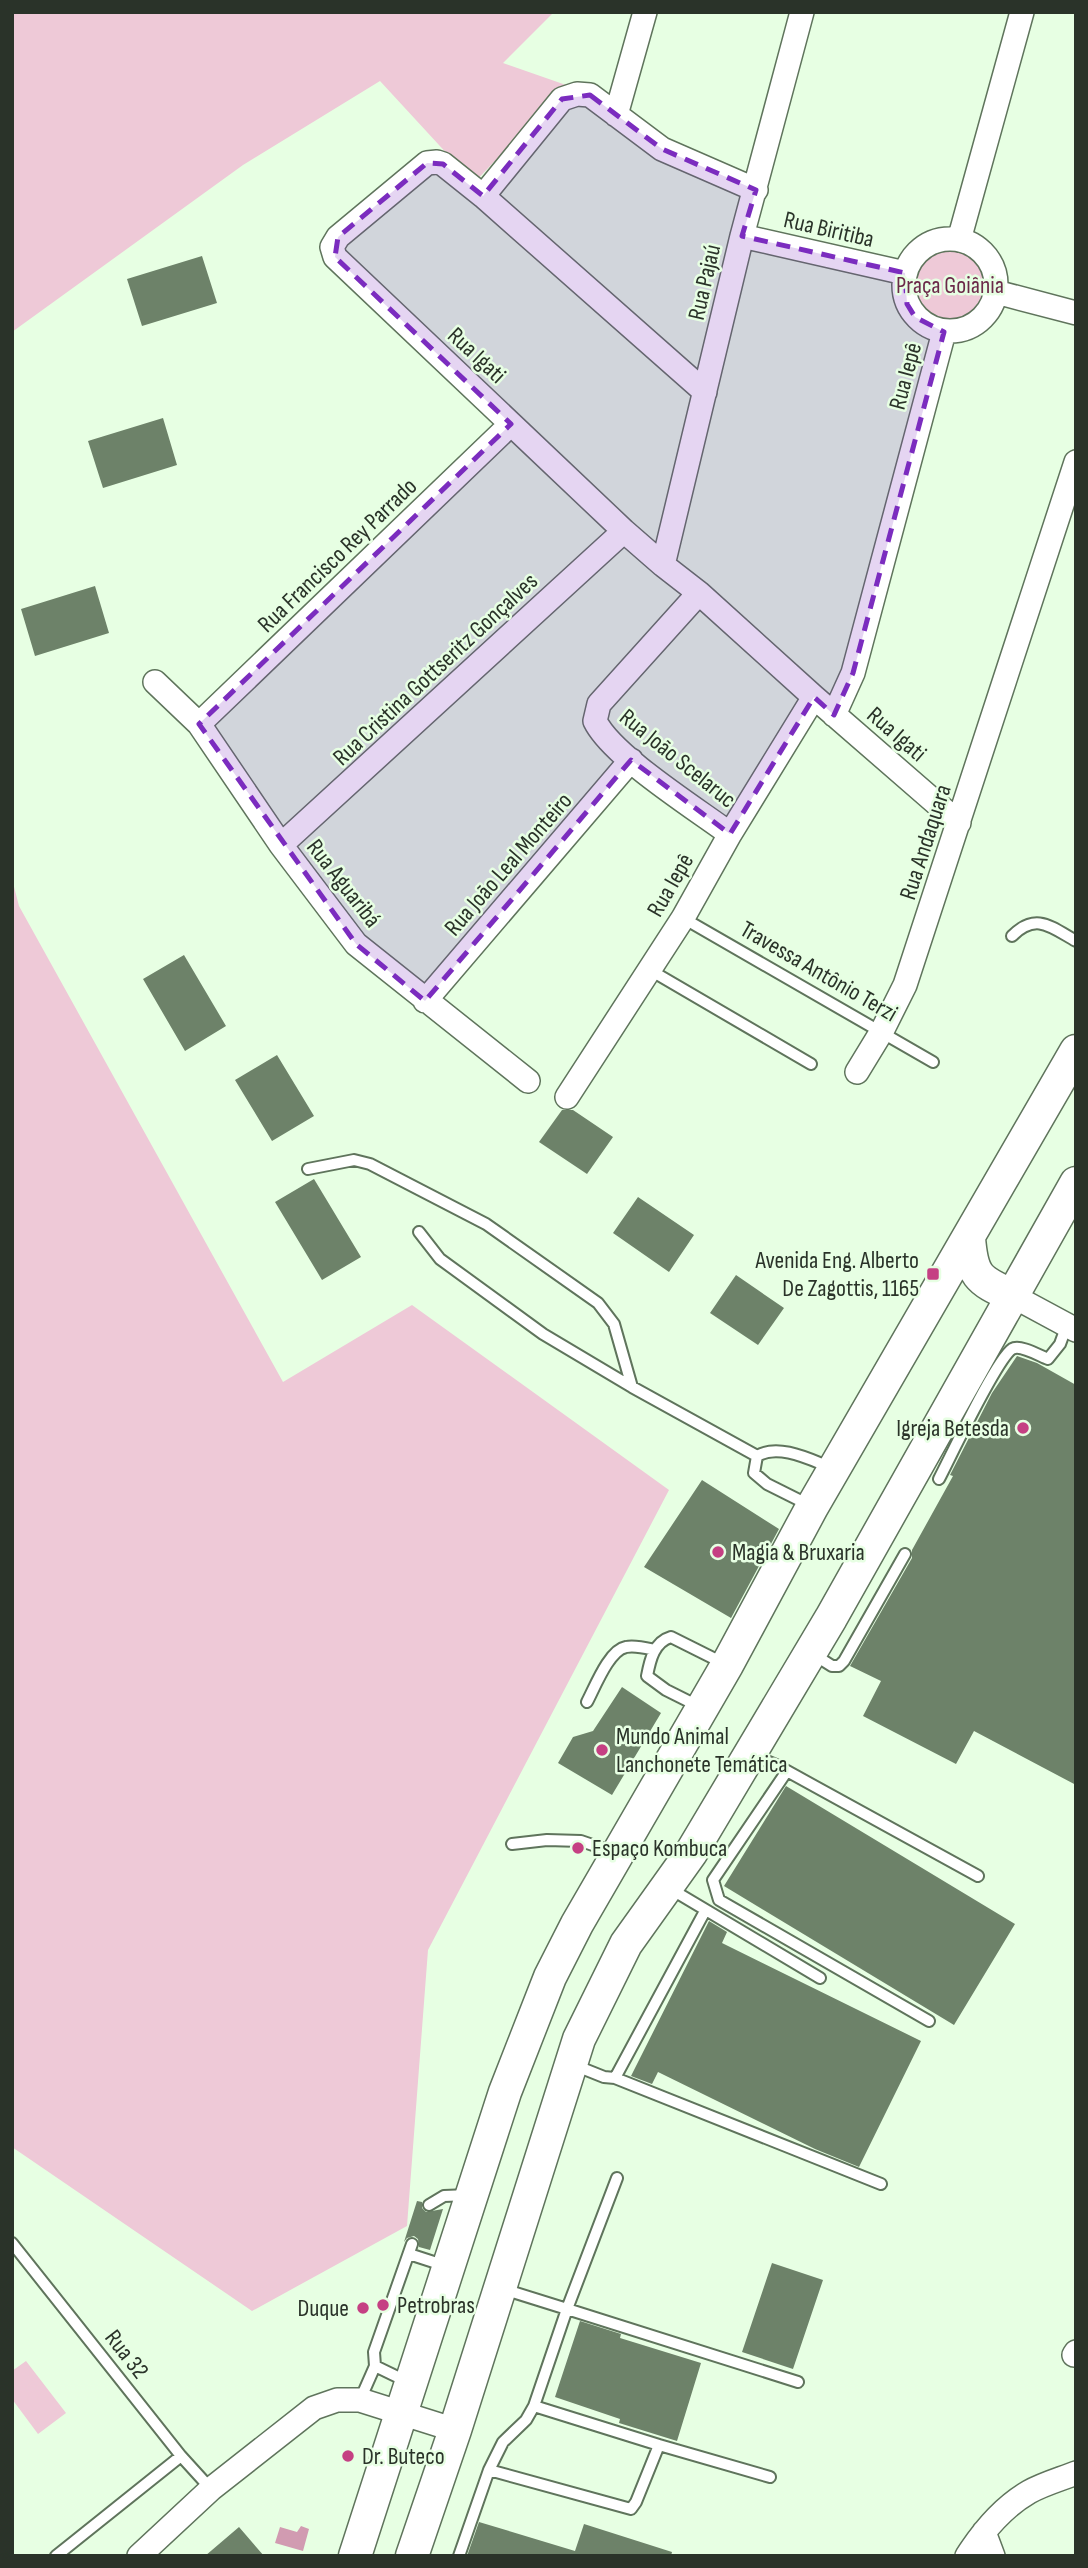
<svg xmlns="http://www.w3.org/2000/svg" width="1088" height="2568" font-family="'Sofia Sans Condensed',sans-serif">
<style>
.green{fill:#eec9d7}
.water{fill:#d19bb1}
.building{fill:#6d8269}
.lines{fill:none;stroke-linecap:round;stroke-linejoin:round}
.service-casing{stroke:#5f745c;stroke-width:14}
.minor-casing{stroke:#5f745c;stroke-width:26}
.secondary-casing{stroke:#5f745c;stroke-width:35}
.service{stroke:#fff;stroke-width:10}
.minor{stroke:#fff;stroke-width:23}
.secondary{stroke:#fff;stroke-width:32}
.marked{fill:#7b2cbf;fill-opacity:0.2;stroke:#7b2cbf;stroke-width:5;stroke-dasharray:14 9;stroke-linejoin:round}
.poi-dot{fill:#c54083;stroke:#e7ffe3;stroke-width:2.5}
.labels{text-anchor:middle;stroke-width:5;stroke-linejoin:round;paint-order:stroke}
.street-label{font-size:24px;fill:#2a3329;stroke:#e7ffe3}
.park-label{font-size:24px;fill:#6b2a49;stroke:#e7ffe3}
.poi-label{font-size:24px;fill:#2a3329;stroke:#e7ffe3;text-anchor:start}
</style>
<rect width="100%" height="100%" fill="#e7ffe3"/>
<path class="green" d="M12,12H554L503,63L566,85L474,183L380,81L243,165L12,332Z
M904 285a46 46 0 1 1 92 0a46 46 0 1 1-92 0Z
M12,879L19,906L283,1382L412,1305L669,1490L428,1950L407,2226L252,2311L12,2147Z
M26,2361L66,2413L38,2434L12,2399V2371Z"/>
<path class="water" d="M301,2526L309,2529L303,2551L275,2543L280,2527L297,2532Z"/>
<path class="building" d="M202,256L217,303L142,326L127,279Z
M163,418L177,465L103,488L88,441Z
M95,586L109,633L35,656L21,609Z
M184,955L226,1026L185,1051L143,979Z
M277,1055L314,1116L272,1141L235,1080Z
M562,1110H573L613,1137L587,1174L539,1142Z
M314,1179L361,1257L322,1280L275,1202Z
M638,1197L694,1235L669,1272L613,1233Z
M736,1275L784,1308L758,1345L710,1313Z
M1017,1356L1037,1363L1076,1385V1785L974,1731L956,1764L863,1716L881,1681L850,1666L912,1558V1550L953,1476L950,1475L992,1393Z
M702,1480L779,1529L731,1618L644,1567Z
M622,1687L661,1713L612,1795L558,1763L573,1737L593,1731Z
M786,1786L1015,1924L954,2025L724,1886Z
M709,1921L727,1932L722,1943L921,2041L859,2167L815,2149L658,2072L652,2084L631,2076Z
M417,2201L422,2202V2208L426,2212L443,2209L430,2250L419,2247L418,2239L414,2236L407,2238L404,2242Z
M772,2263L823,2280L793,2369L742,2352Z
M580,2321L621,2334L620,2338L701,2363L677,2441L619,2423L620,2419L555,2397Z
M479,2522L575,2551L584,2524L672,2552L671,2556H467Z
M239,2527L264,2556H205Z"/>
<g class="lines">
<defs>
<path id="service" d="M683,918L933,1062
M1012,936C1036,912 1051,927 1076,941
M650,970L811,1064
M308,1169L354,1160L370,1164L486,1224L598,1303L614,1324L632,1387
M419,1232L440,1259L543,1334L632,1387L757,1456C779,1443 811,1460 832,1468
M757,1456L754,1473L767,1484L809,1505
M939,1479C951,1456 996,1360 1012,1349C1020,1344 1040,1356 1048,1359L1060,1344L1067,1325
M813,1654L832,1666H839L844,1661L905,1554
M587,1702C595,1687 609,1650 626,1647C635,1645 646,1648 655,1650
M700,1707L666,1690L647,1676C650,1660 654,1642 671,1637L723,1663
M752,1755L776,1765L978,1876
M787,1771L713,1880L719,1900L929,2021
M512,1844L547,1840L581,1841L616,1853
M669,1888L820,1978
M574,2065L604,2077L615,2078L881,2184
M615,2078L705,1911
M429,2205L444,2196L469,2195
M12,2243L181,2456L211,2489
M409,2254L446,2266
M503,2289L567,2309L617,2178
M408,2382L375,2366L374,2352L412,2244
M360,2400L375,2366
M534,2406L659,2445
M489,2470L631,2509L636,2502L659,2445L770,2477
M56,2556L181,2456
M459,2556L489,2470L503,2442L526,2420L534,2406L567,2309L798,2382"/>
<path id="minor" d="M616,115L645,12
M483,196L562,99L577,94L590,95L662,149L756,190
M742,236L905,273
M904 285a46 46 0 1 1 92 0a46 46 0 1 1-92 0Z
M959,240L1022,12
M996,292L1076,313
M705,392L483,196L443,164L437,162L427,163L338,237L332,247L335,257L624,531L663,565L699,593L814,697L959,823
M663,565L742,236L802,12
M699,593L599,704L595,721C612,756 695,808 730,834
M155,682L199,724L281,845L356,944L528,1081
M834,715L853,673L944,332
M199,724L511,424
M281,845L624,531
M425,1001L631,760
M857,1072L882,1031L905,985L1076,462
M567,1097L683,918L730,834L814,697
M1011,1295L1076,1330
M1074,2355L1076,2352
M984,2532L993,2556
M139,2556L211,2489L314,2408L337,2400H360L455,2430
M967,2556C983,2531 1003,2507 1029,2492C1043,2484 1061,2479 1076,2473"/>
<path id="secondary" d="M969,1238C972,1275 977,1280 1011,1295
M355,2556L505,2092L550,1977L577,1924L727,1665L812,1507L1076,1051
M412,2556L455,2430L579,2039L626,1944L691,1853L831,1618L1076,1183"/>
</defs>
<use href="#service" class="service-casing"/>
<use href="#minor" class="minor-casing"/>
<use href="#secondary" class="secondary-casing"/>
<use href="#service" class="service"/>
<use href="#minor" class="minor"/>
<use href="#secondary" class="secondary"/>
</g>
<path class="marked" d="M590,95L662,149L756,190L742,236L905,273L907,304L915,317L944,332L853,673L834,715L814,697L730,834L631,760L425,1001L356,944L199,724L511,424L335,257L338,237L427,163L443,164L483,196L562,99Z"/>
<g class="poi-dot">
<rect x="926" y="1267" width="14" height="14" rx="3.5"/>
<circle cx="1023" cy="1428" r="7"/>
<circle cx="718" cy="1552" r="7"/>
<circle cx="602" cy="1750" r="7"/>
<circle cx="578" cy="1848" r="7"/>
<circle cx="383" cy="2305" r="7"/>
<circle cx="363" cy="2308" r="7"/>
<circle cx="348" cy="2456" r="7"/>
</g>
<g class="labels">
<g class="street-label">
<text transform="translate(829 229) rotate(13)" y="8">Rua Biritiba</text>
<text transform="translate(704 282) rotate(-77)" y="8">Rua Pajaú</text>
<text transform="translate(477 355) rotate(43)" y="8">Rua Igati</text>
<text transform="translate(905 376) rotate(-75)" y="8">Rua Iepê</text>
<text transform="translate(337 555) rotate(-44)" y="8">Rua Francisco Rey Parrado</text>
<text transform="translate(435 669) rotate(-43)" y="8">Rua Cristina Gottseritz Gonçalves</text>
<text transform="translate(897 734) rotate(41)" y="8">Rua Igati</text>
<text transform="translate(678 758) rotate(39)" y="8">Rua João Scelaruc</text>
<text transform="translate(925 842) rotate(-72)" y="8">Rua Andaquara</text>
<text transform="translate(508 864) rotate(-49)" y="8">Rua João Leal Monteiro</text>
<text transform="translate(344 883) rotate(52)" y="8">Rua Aguaribá</text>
<text transform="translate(670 885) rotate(-60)" y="8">Rua Iepê</text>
<text transform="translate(819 971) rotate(30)" y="8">Travessa Antônio Terzi</text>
<text transform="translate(127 2354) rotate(52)" y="8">Rua 32</text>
</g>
<g class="park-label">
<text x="950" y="293">Praça Goiânia</text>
</g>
<g class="poi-label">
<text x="919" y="1268" text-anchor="end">Avenida Eng. Alberto<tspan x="919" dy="28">De Zagottis, 1165</tspan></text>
<text x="1009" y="1436" text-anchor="end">Igreja Betesda</text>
<text x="732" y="1560">Magia &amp; Bruxaria</text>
<text x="616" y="1744">Mundo Animal<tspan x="616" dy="28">Lanchonete Temática</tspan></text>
<text x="592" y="1856">Espaço Kombuca</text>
<text x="397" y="2313">Petrobras</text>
<text x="349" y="2316" text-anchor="end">Duque</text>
<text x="362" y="2464">Dr. Buteco</text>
</g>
</g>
<rect width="1088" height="2568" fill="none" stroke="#2a3329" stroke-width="28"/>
</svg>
